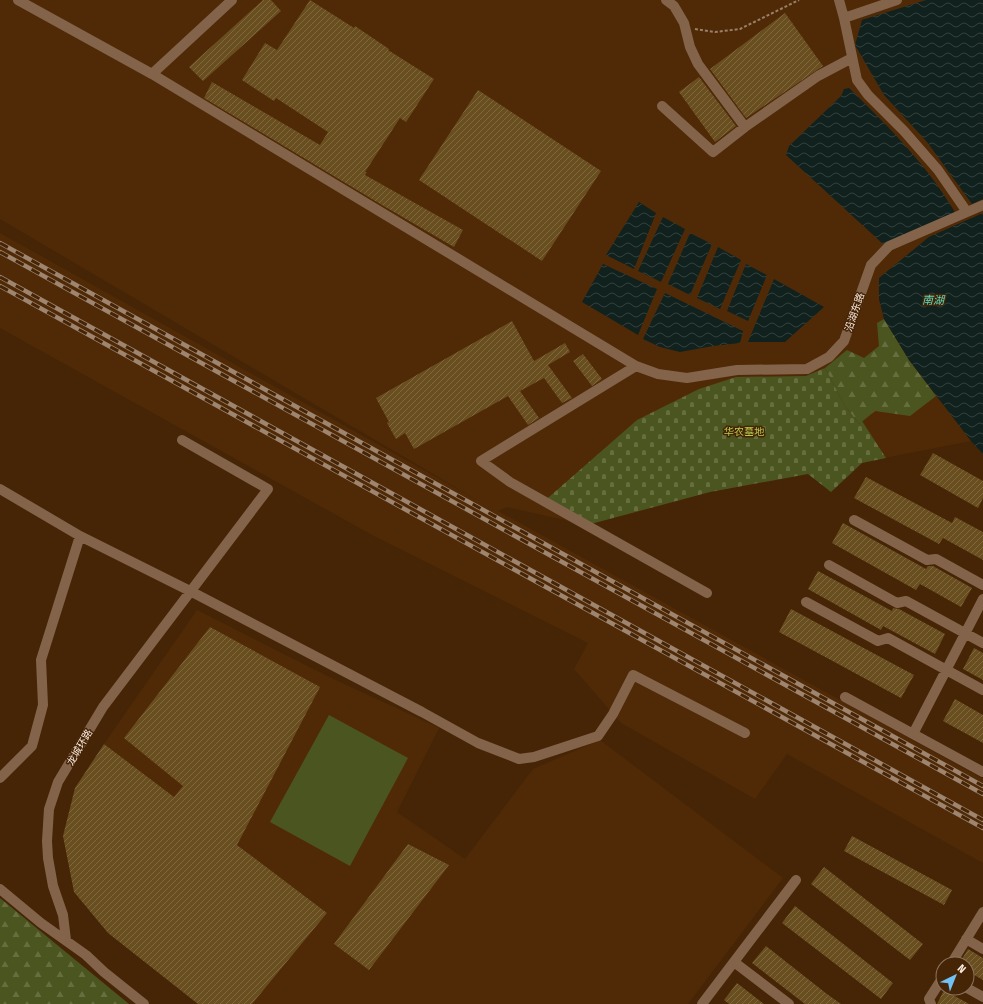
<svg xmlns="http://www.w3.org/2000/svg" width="983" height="1004" font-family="'Fira Sans Condensed','Noto Sans SC',sans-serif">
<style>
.built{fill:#502a06}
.forest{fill:url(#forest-firs)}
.cemetery{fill:url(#cemetery-stones)}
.green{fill:#4b5520}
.water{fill:url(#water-waves)}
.building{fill:url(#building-hatch)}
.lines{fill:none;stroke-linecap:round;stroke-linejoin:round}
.path{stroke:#99806a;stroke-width:2;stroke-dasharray:3 2;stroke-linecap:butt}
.minor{stroke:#83644b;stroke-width:10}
.rail-casing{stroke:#9e8570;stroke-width:4.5}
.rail{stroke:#462507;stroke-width:3;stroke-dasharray:9;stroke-linecap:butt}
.labels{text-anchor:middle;stroke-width:3;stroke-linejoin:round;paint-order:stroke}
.street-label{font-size:10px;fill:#fbeade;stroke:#462507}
.park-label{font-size:10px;fill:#b5cc4f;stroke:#462507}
.water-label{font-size:11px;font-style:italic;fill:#58ddc4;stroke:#462507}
</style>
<defs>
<pattern id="forest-firs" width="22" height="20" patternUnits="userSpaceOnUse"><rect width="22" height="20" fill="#4b5520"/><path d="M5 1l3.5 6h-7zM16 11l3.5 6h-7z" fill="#666e40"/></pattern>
<pattern id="cemetery-stones" width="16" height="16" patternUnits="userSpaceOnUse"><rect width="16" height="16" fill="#4b5520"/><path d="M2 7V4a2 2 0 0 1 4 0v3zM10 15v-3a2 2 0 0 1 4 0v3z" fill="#666e40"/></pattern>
<pattern id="water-waves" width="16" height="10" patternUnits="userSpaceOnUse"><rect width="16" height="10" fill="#10211e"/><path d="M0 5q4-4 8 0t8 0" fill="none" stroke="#34413e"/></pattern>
<pattern id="building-hatch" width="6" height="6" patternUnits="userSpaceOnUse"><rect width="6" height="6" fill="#694e1f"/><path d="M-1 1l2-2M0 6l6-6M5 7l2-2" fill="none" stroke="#7f683f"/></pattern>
</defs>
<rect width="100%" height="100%" fill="#462507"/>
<path class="built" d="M0,0H983V213L929,237L879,279V299L884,319L909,360L971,441L710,492L587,525L507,507L498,511L983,779V863L787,754L755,799L621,723L574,669L588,643L374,536L0,328V233L479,501L0,219Z
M197,610L323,674L439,728L397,812L465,859L533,769L600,740L783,878L688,1004H252L327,913L104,744Z"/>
<path class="forest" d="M884,319L909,360L936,396L910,416L875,411L859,424L845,406L825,368L847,350L864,358L879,346L877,323Z
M0,898L129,1004H0Z"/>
<path class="cemetery" d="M825,368L845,406L859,424L862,421L886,458L862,463L831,492L808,474L710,492L587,525L541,504L637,420L699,389L736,377L806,376Z"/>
<path class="green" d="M329,715L408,758L350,866L270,822Z"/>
<path class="water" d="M926,0H983V199L972,204L927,142L884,95L855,45L862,20Z
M849,88C889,127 928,166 956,214L883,244L786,155L789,146L841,96L844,89Z
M639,202L656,213L634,269L606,255Z
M983,213V454L971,441L909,360L884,319L879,299V278L929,237Z
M663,217L685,229L661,282L638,271Z
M690,233L712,244L690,295L668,284Z
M718,247L741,260L720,309L697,298Z
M603,264L657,289L638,335L582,302Z
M746,264L767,275L748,321L727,311Z
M774,279L824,307L785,342H748Z
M665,293L743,331L740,343L713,346L680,352L660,347L643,339Z"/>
<path class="building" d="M263,0H271L281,11L203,81L189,67Z
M310,0L354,28L355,26L389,49L388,50L434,79L406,122L400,118L365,172H367L365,175L463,230L454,247L382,205L204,98L212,82L320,145L328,132L276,98L274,101L242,80L265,43L277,50Z
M785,13L823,66L746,118L710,69Z
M699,77L736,126L715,142L679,92Z
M478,90L601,171L542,261L419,180Z
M512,321L534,361L565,343L570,352L548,365L572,398L562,403L544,378L520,391L539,418L528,425L508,396L414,449L405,433L396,439L387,423L389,422L376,398Z
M583,354L602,379L592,386L573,361Z
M933,453L983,481V498L978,508L920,475Z
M866,477L952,523L955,517L983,532V560L943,538L939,544L854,498Z
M843,523L926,569L928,566H933L972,588L961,607L920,584L916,590L832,543Z
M818,571L892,611L893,608L899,609L945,634L935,654L883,626L881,630L808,589Z
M791,609L914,675L901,698L779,632Z
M210,627L320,687L237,845L327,913L252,1004H198L108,933L74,892L63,836L75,788L104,744L174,797L183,786L124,738Z
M974,648L983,653V680L963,669Z
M955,699L983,715V743L943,721Z
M852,836L952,890L944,905L844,851Z
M408,844L449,865L369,970L334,944Z
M824,867L923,944L910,960L811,884Z
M795,906L893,983L881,999L782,923Z
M766,946L827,994L841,1004H805L752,963Z
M968,949L983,958V980L967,971V964H959Z
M737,983L764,1004H729L724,1000Z
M944,990L969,1004H937Z"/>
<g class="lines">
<path class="path" d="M695,29L715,32L740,29L799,0"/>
<path class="minor" d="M18,0L152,74L636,366L658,374L687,378L737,370L807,369L829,357L844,341L871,265L889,246L983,205
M666,0L674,6L684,23L690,47L698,64L745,127
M839,0L844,18L857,80L868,95L904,131L938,170L967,212
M844,18L897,0
M152,74L232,0
M662,106L713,152L745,127L818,76L852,58
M636,366L481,461L510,482L707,593
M0,489L80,536L41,660L43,705L32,746L0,778
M854,520L927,560L936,559L983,585
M80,536L192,592L422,712L478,743L519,759L534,757L598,736L613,714L633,675L745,733
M829,565L897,603L906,601L983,643
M806,602L878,641L888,638L983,690
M845,697L983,772
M913,734L983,599
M0,889L41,923L86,955L104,972L144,1004
M966,939L983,949
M66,940L63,915L53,886L48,858L47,841L49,809L58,782L103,707L268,489L182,440
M734,962L789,1004
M951,964L983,912
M967,988L983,997
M702,1004L796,880
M931,1004L929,999L943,977"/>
<defs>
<path id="rail" d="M0,243L983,786
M0,252L983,794
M0,277L983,820
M0,286L983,828"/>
</defs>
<use href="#rail" class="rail-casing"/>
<use href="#rail" class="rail"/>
</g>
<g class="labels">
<g class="street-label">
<text transform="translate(854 312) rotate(-71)" y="4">沿湖东路</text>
<text transform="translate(79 747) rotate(-59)" y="4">龙城环路</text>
</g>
<g class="park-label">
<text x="744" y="435">华农墓地</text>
</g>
<g class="water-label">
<text x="933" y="304">南湖</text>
</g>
</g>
<g transform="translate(955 976) rotate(43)"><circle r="19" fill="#462507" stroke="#8e745d"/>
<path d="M0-3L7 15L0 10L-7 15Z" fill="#71c1f5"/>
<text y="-6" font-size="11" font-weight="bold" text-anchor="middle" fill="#fbeade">N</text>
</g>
</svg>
